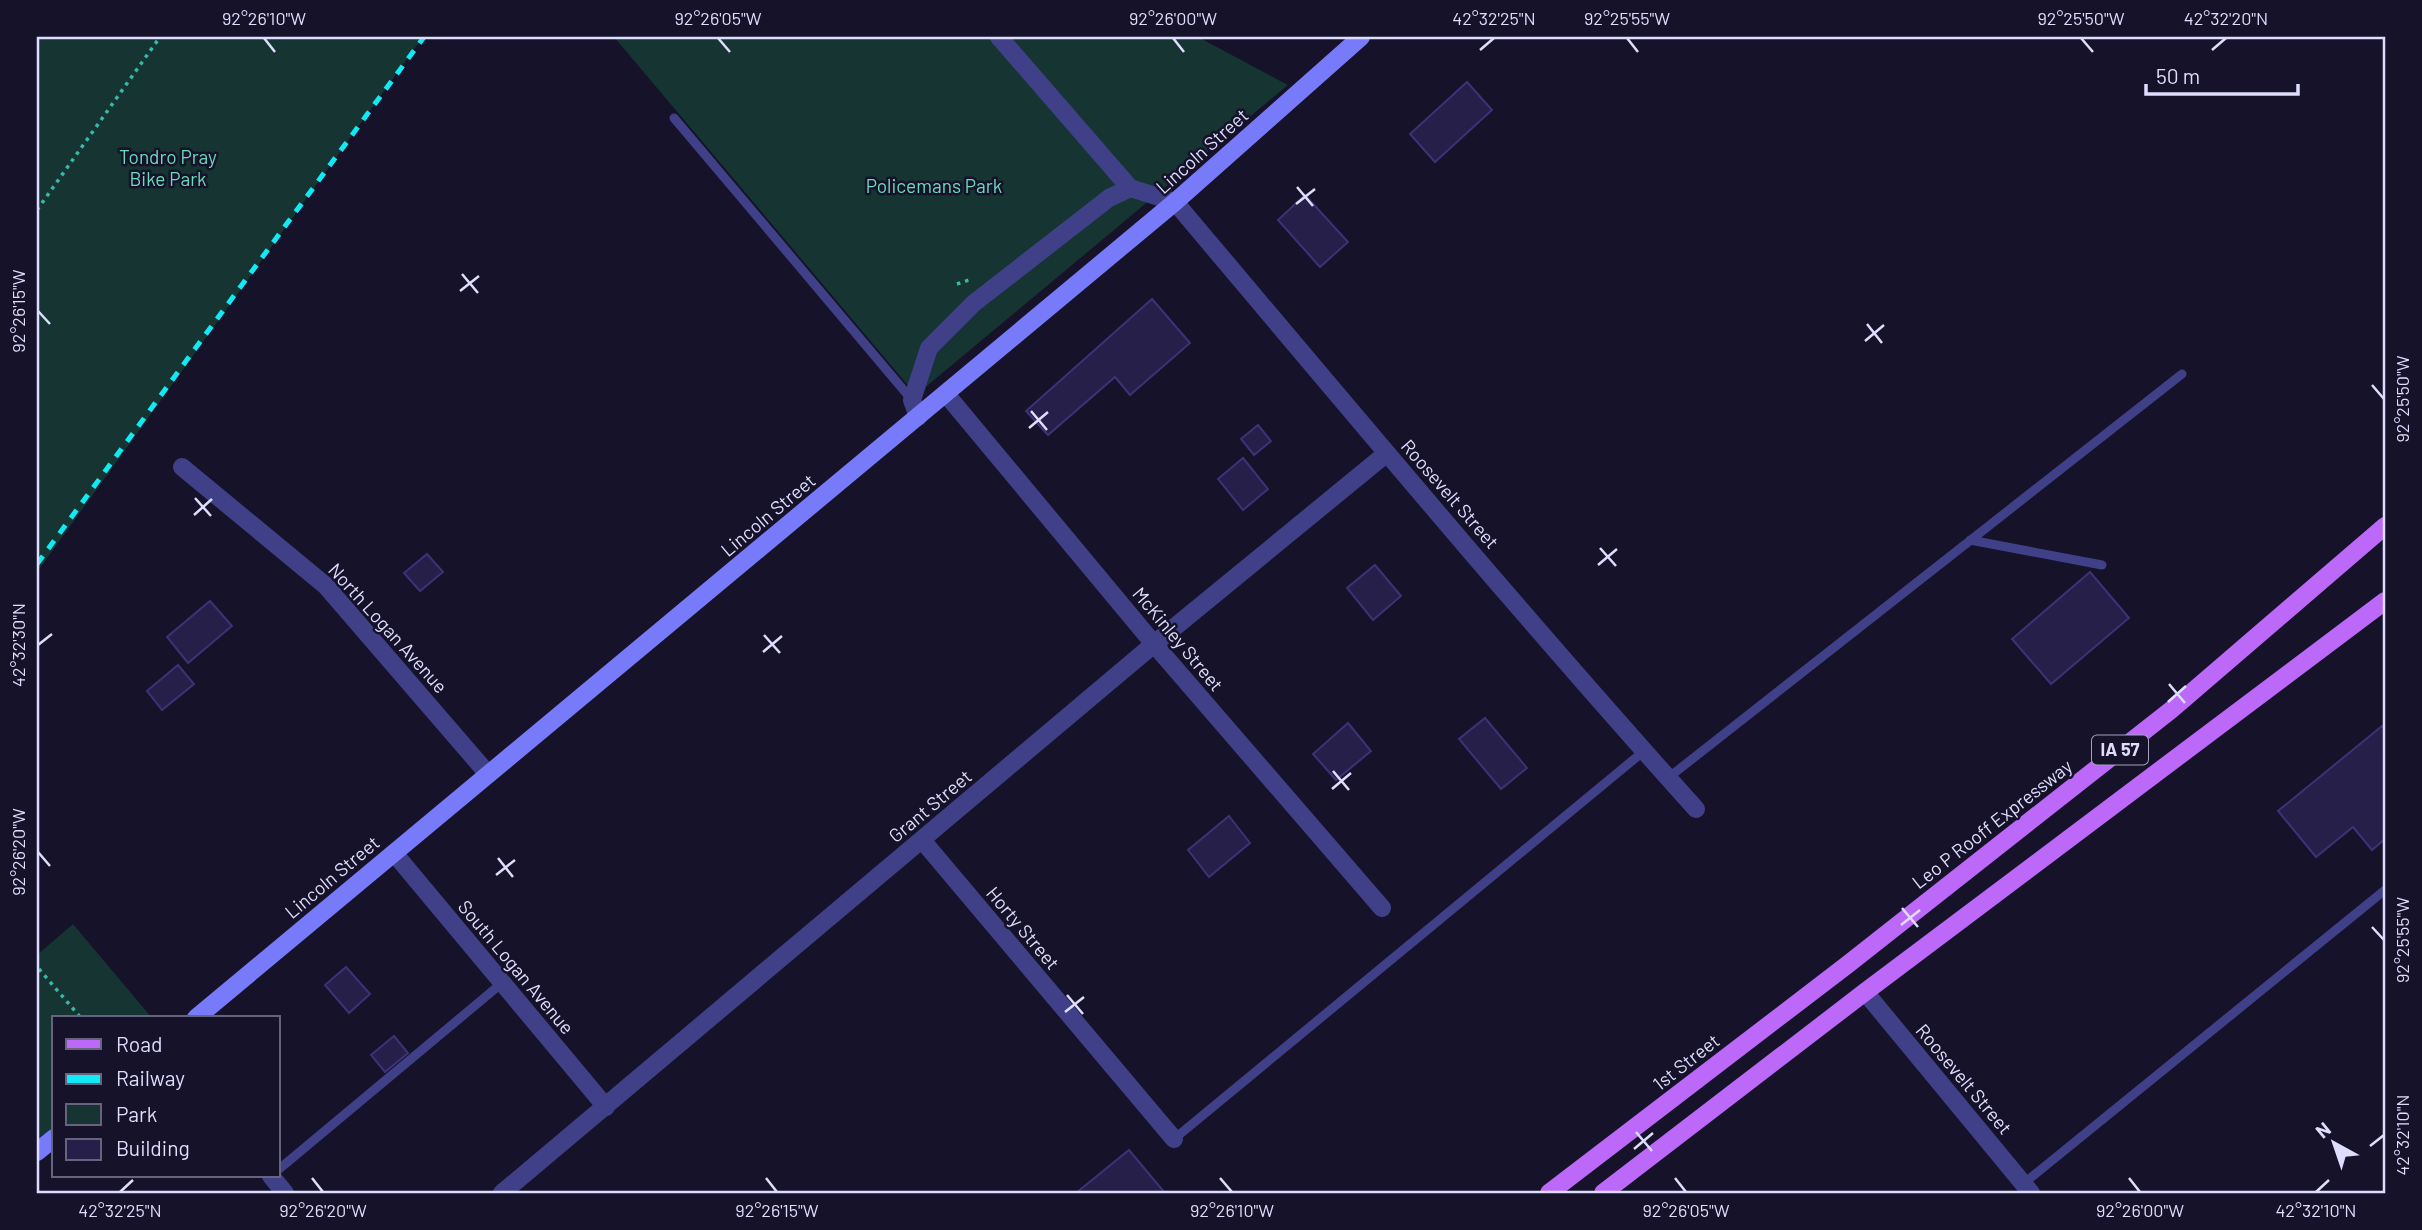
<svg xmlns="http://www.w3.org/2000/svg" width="2422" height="1230" font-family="Barlow,sans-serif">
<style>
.green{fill:#153432}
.building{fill:#261f4a;stroke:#3c3275;stroke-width:2}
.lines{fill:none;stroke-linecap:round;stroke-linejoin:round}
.path{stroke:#36b8aa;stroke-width:3.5;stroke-dasharray:3.5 5;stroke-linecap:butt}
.lane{stroke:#3f4087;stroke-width:9}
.street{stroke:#3f4087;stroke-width:18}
.secondary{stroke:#787bf9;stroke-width:18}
.primary{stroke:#bc69f9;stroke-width:18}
.rail{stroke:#11e9f5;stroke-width:5;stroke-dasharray:10 9;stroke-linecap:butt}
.ticks{fill:none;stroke:#dfddfe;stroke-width:2.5}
.labels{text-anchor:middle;stroke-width:5;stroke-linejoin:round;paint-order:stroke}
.shield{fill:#15122a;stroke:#a2a0be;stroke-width:2}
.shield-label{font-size:18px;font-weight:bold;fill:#dfddfe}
.street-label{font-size:19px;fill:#dfddfe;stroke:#15122a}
.park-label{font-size:19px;fill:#6adcbb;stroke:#15122a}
.neatline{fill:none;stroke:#dfddfe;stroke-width:2.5}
.ticks-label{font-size:18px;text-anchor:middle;fill:#dfddfe}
</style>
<rect width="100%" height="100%" fill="#15122a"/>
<path class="green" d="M37,37H423L37,572Z
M614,37H1198L1288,85L916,395Z
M73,924L152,1018H54V1138L37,1153V955Z"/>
<path class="building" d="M1467,82L1492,110L1435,162L1410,134Z
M1305,195L1348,242L1320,267L1278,220Z
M1152,299L1190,343L1130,395L1115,377L1048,435L1026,411Z
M1258,425L1271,441L1254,455L1241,439Z
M1243,458L1268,489L1243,510L1218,479Z
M427,554L443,572L420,591L404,573Z
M1375,565L1401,596L1373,620L1347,588Z
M2090,572L2129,618L2051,684L2012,639Z
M210,601L232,626L188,663L167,637Z
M178,665L194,684L162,710L147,691Z
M1485,718L1527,768L1501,789L1459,739Z
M1348,723L1371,751L1336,780L1313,754Z
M2382,726L2385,730V839L2372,850L2353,827L2316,857L2278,811Z
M1229,816L1250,843L1209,877L1188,850Z
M346,967L370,994L349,1013L325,985Z
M394,1036L408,1053L385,1072L371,1055Z
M1129,1150L1165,1193H1076Z"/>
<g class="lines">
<path class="path" d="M37,210L160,37
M957,284L972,279
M39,969L81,1018"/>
<path class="lane" d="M674,118L912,400
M1970,540L2102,565
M1668,778L2182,374
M1174,1139L1644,751
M278,1170L502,983
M2023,1184L2385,890"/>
<path class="street" d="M999,37L1130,188L1175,202C1347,406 1518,611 1696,809
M946,394L1154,644L1382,908
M918,417L912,400L929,348L974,303L1109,198L1130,188
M182,467L326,586L488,774
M922,840L1174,1139
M394,853L606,1107
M1865,992L2031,1193
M271,1176L285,1193
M502,1193L1154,644L1387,453"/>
<path class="secondary" d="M196,1018L1175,202L1361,37
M37,1152L54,1138"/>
<path class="primary" d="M1549,1193L1847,965L2171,710L2385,526
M1603,1193L1865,992L2385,601"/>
<path class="rail" d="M37,564L424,37"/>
</g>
<path class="ticks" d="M264,38L275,52M718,38L730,52M1173,38L1184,52M1627,38L1638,52M2081,38L2093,52M1480,50L1494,38M2212,50L2226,38M1297,187L1313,206M1296,204L1315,189M462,274L478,293M460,291L479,276M38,311L50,324M1867,324L1882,343M1865,341L1884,325M2372,385L2384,399M1031,411L1047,430M1029,428L1048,412M195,498L211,516M194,515L212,499M1600,548L1616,566M1598,565L1617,549M764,635L780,653M38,645L52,634M763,652L782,636M2169,684L2185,703M2168,702L2186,686M1333,771L1349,790M1332,789L1351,773M38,852L50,866M498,858L513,877M496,875L515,860M1902,908L1918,927M1901,925L1920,910M2372,927L2384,940M1067,995L1083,1014M1065,1012L1084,997M1636,1132L1652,1151M2370,1146L2384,1135M1634,1149L1653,1133M312,1178L323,1192M766,1178L777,1192M1220,1178L1232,1192M1675,1178L1686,1192M2129,1178L2140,1192M120,1192L133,1180M2316,1192L2329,1180"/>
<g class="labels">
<rect class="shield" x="2092" y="735.5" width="56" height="29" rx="5"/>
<g class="shield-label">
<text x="2120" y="756">IA 57</text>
</g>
<g class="street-label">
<text transform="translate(1202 151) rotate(-42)" y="7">Lincoln Street</text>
<text transform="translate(1450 494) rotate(49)" y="7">Roosevelt Street</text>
<text transform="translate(768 515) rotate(-40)" y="7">Lincoln Street</text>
<text transform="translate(388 628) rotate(48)" y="7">North Logan Avenue</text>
<text transform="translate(1178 639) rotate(50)" y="7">McKinley Street</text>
<text transform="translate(930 806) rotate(-40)" y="7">Grant Street</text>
<text transform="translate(1992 824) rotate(-38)" y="7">Leo P Rooff Expressway</text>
<text transform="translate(332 877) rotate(-40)" y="7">Lincoln Street</text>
<text transform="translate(1023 928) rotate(50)" y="7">Horty Street</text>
<text transform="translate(516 967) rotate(50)" y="7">South Logan Avenue</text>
<text transform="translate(1686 1062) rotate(-38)" y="7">1st Street</text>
<text transform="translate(1964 1079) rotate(50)" y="7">Roosevelt Street</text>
</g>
<g class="park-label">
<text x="168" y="164">Tondro Pray<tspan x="168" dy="22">Bike Park</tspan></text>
<text x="934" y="193">Policemans Park</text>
</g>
</g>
<rect width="2422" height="1230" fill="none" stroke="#15122a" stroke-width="77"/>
<rect x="52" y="1016" width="228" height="161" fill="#15122a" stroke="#66637f" stroke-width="2"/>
<rect x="66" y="1039" width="35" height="10" fill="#bc69f9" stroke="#66637f" stroke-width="2"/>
<text x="116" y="1052" font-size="21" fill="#dfddfe">Road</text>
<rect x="66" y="1074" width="35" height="10" fill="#11e9f5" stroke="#66637f" stroke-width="2"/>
<text x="116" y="1086" font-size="21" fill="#dfddfe">Railway</text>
<rect x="66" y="1104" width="35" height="21" fill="#153432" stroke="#66637f" stroke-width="2"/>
<text x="116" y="1122" font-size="21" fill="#dfddfe">Park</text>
<rect x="66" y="1139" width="35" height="21" fill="#261f4a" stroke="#66637f" stroke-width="2"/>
<text x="116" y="1156" font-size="21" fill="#dfddfe">Building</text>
<g transform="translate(2334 1143) rotate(320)" stroke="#15122a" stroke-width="5" paint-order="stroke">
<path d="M0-5L12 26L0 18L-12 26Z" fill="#dfddfe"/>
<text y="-10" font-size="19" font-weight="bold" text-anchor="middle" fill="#dfddfe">N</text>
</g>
<path d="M2146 84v10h152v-10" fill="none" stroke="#dfddfe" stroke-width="3.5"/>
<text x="2156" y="84" font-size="21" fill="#dfddfe" stroke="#15122a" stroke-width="5" paint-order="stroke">50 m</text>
<rect x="38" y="38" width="2346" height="1154" class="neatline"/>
<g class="ticks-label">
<text x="264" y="25">92°26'10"W</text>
<text x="718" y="25">92°26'05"W</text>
<text x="1173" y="25">92°26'00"W</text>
<text x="1494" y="25">42°32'25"N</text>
<text x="1627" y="25">92°25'55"W</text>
<text x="2081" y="25">92°25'50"W</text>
<text x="2226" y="25">42°32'20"N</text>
<text transform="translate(19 311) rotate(-90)" y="6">92°26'15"W</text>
<text transform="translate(2403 399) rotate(-90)" y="6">92°25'50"W</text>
<text transform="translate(19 645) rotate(-90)" y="6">42°32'30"N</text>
<text transform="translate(19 852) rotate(-90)" y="6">92°26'20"W</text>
<text transform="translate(2403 940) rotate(-90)" y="6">92°25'55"W</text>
<text transform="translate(2403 1135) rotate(-90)" y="6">42°32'10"N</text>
<text x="120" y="1217">42°32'25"N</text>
<text x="323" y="1217">92°26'20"W</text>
<text x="777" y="1217">92°26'15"W</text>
<text x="1232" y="1217">92°26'10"W</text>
<text x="1686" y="1217">92°26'05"W</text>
<text x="2140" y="1217">92°26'00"W</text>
<text x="2316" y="1217">42°32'10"N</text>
</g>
</svg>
